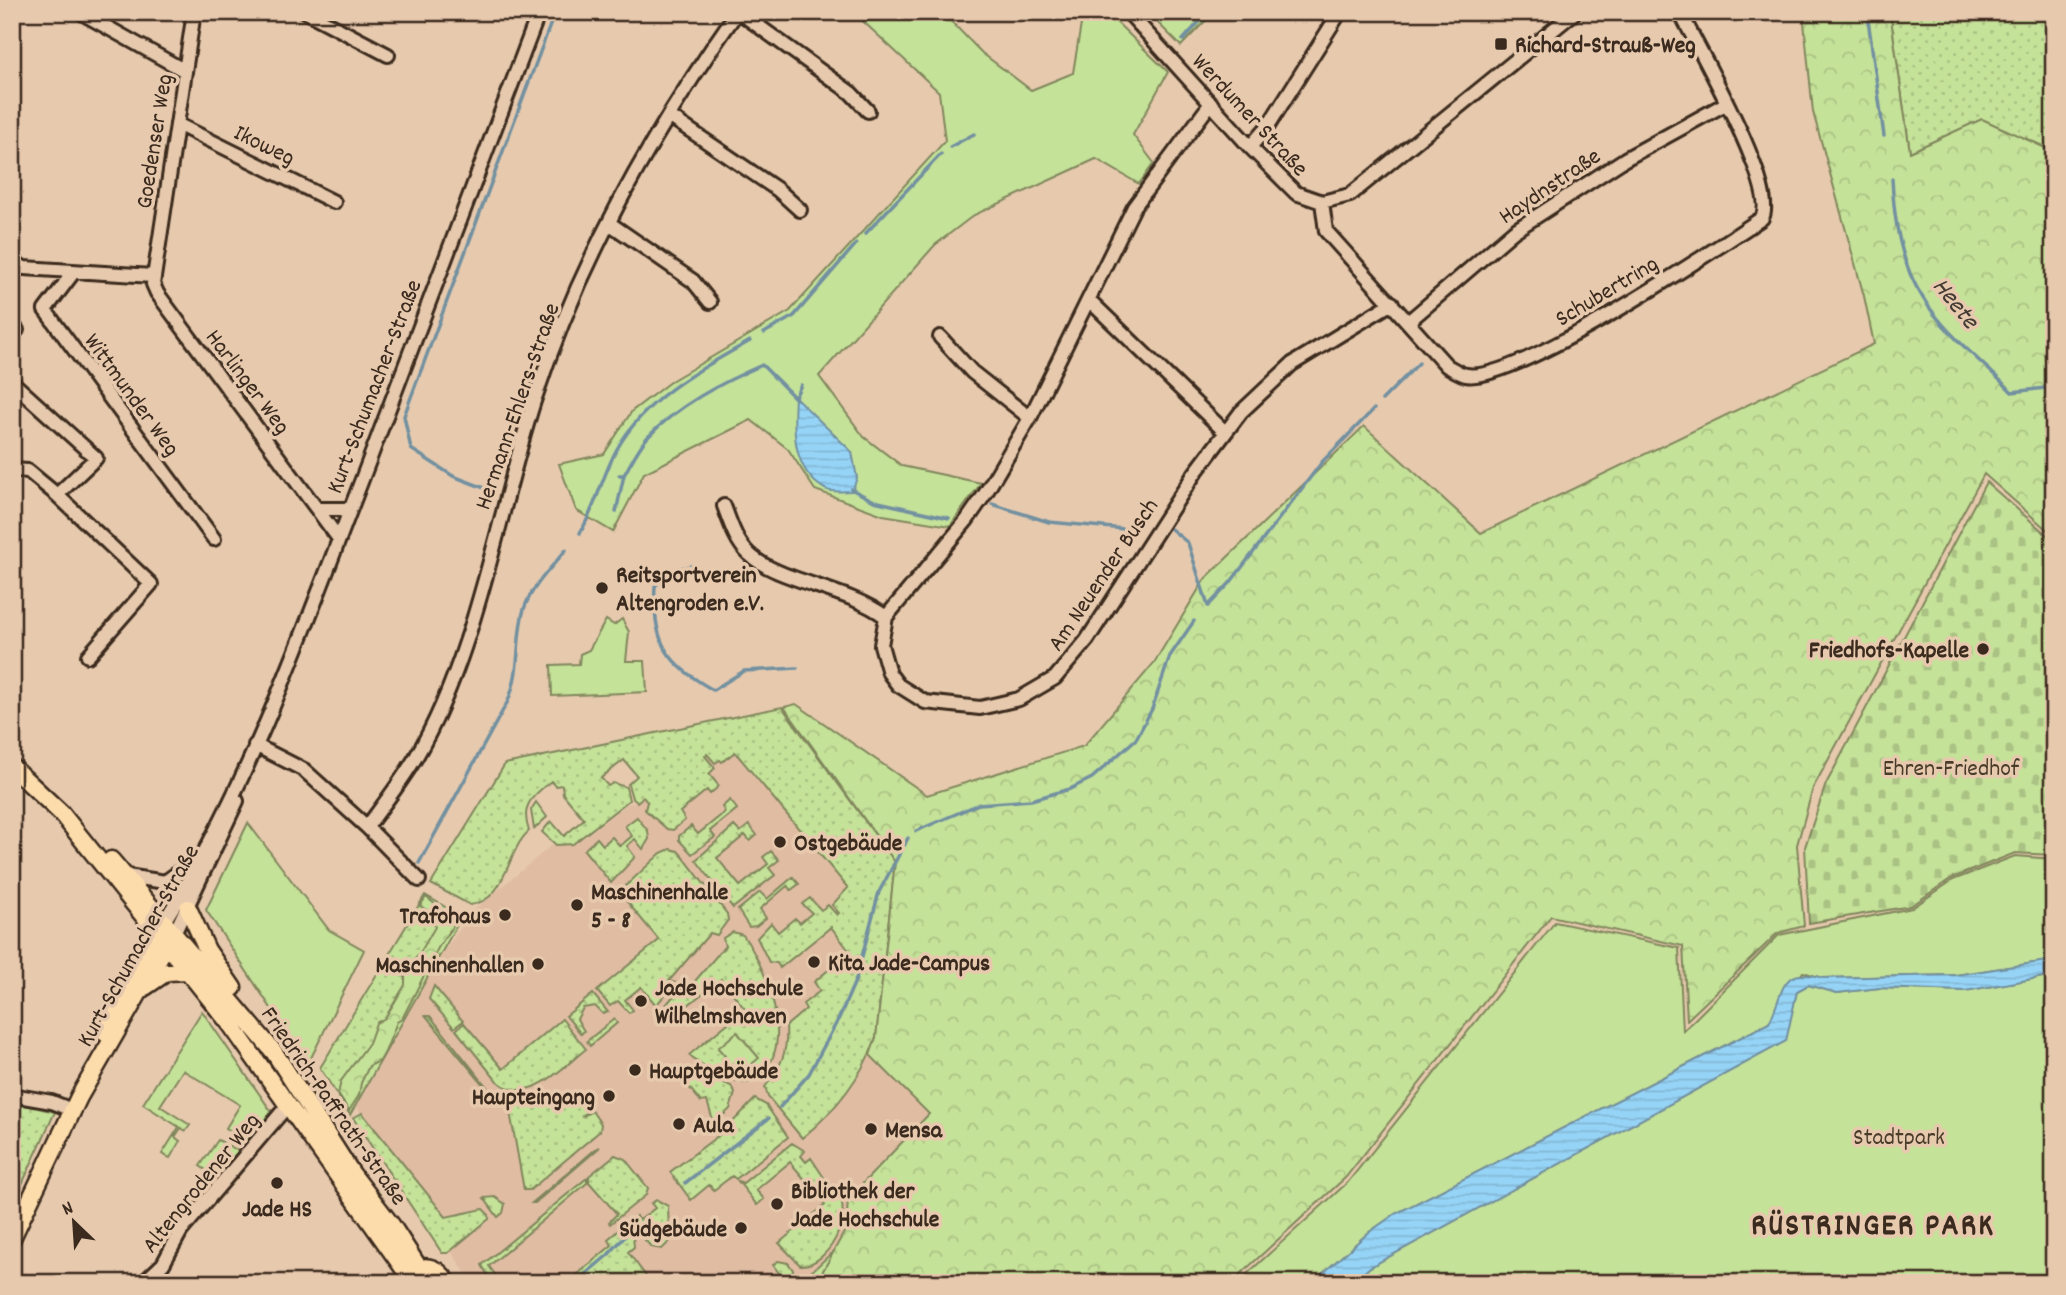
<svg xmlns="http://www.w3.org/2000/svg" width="2066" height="1295" font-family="Dekko,sans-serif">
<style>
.built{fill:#e0bca3}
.grass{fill:url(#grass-dots);stroke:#80865c;stroke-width:2}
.forest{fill:url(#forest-crowns);stroke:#80865c;stroke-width:2}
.cemetery{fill:url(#cemetery-stones);stroke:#80865c;stroke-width:2}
.green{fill:#c5e299;stroke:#80865c;stroke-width:2}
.water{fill:url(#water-rules);stroke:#7290a0;stroke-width:2}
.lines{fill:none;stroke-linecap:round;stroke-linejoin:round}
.stream{stroke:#7290a0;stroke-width:3.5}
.minor-casing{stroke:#3b2a1e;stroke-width:18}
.major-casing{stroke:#3b2a1e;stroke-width:21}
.minor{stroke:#e7caae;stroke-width:12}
.major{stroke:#fddcac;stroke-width:16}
.poi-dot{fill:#3b2a1e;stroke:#e7caae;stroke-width:2.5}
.labels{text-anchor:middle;stroke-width:7;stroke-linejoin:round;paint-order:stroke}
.poi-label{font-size:24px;font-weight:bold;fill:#3b2a1e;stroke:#e7caae;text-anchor:start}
.street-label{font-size:24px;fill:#3b2a1e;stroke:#e7caae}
.park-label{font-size:24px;fill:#493c2a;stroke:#e7caae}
.water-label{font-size:26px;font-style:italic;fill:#443b34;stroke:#e7caae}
.district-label{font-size:32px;font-weight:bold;letter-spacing:2px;fill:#3b2a1e;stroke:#e7caae}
</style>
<defs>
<pattern id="grass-dots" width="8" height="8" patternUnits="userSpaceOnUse" patternTransform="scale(1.75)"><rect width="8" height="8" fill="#c5e299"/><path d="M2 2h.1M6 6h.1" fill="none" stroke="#aac283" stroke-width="1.8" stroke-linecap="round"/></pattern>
<pattern id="forest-crowns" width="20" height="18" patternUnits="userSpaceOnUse" patternTransform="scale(1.75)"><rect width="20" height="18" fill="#c5e299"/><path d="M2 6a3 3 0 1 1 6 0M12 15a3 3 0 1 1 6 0" fill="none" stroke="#aac283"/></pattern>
<pattern id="cemetery-stones" width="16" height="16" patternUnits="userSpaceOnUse" patternTransform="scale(1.75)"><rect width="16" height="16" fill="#c5e299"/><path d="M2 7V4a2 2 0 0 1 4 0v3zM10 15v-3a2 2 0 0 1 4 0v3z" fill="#aac283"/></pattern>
<pattern id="water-rules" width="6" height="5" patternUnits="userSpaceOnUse" patternTransform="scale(1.75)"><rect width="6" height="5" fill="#96d4f7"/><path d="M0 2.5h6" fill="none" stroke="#82b6d3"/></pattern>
</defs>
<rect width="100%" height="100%" fill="#e7caae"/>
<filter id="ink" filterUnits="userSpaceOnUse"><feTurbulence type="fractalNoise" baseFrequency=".0143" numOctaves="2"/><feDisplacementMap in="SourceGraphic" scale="14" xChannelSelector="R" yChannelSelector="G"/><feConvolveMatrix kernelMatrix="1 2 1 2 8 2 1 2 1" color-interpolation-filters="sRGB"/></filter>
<g filter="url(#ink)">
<path class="built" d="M739,723L880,876L868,1028L943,1114L840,1283H472L356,1106L427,974L474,910L552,845H574L627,804L637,802Z"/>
<path class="grass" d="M1890,12H2040L2047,26L2041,12H2054V151L1982,119L1910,152Z
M782,707L895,862L876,1038C861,1079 835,1111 802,1138L768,1097L765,1087C781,1067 788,1052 786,1026L806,1009L803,1004L820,991L814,982L850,952L831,927L780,968L777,963L769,962L757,938L771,923L778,932L795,918L800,923L812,913L802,904L810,898L821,910L828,905L837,915L839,913L832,905L848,888L735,752L722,762L720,760L715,763L707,754L705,756L715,768L709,774L719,786L710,794L707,790L680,812L685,820L673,830L667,829L645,810L647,802L643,797L637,802L632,798L628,784L637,776L624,760L601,778L608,786L613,783L626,787L629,800L573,844L556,845L542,832L551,821L564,836L584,819L563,794L562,785L556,786L551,781C532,796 520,806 529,831C506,851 507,901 470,905L431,884L505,764Z
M730,800L737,809L710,831L715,837L692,854L679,840V836L691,826L698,834L725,812L722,807Z
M536,802L547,817L534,829L531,810Z
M637,817L648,831L649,839L643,849L635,839L627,846L635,857L611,883L584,850L597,838L603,845L612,837L620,846L632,836L625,826Z
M749,825L757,835L750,841L745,835L717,858L740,886L768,864L763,857L771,851L779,860L769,868L775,875L733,908L696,860L734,826L740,832Z
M670,849L678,851L684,858L727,914L728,920L717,935L710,933L669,981L676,983L656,1005L641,987L625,1000L633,1010L629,1013L618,1001L610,1006L597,991L659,940L619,892L661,853Z
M793,877L799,884L791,890L787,886L760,909L766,918L756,926L749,927L738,910L760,892L767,899Z
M425,895L452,911L457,925L350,1115L320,1068Z
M733,932L743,935C766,968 794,1037 764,1072C753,1084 746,1085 731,1079C714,1072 701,1068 689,1055L745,1009L721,979L664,1024L661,1020L662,1010L680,988L684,994L725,946L723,938Z
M434,986L463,1021L454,1028L429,999Z
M593,994L608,1012L603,1014L595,1006L583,1008L577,1019L584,1031L581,1034L566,1016Z
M426,1016H430L487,1087H485Z
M562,1019L586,1049C565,1065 528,1108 497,1081L456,1030L464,1023L503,1069Z
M614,1019L617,1023L590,1046L587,1041Z
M702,1073L731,1086L735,1093L730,1109L714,1124L707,1101L701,1102L685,1082Z
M575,1095L591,1109L581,1117L592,1111L601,1124L600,1131L530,1190H524L509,1106L515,1101Z
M755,1099L766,1105L788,1137L736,1179L732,1176L714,1190L709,1185L691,1200L670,1172L723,1132Z
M12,1102L55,1112L12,1206Z
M362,1113L446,1217L483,1209L489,1215V1219L448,1253H442L353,1118Z
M792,1143L805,1151L801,1156L806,1162L811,1158L825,1179L813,1189L790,1162L756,1190L764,1199L757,1205L738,1181L743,1183Z
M600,1147L535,1203H532L597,1148Z
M615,1155L625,1159L648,1188L646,1195L610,1224L609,1222L617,1214L589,1182V1176Z
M587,1178V1183L489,1266L501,1283H492L482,1265Z
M828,1182C861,1202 832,1267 800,1265L779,1243L825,1205L816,1193Z
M495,1197L505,1204L503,1213L498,1217L484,1198Z
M657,1200L668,1206L669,1234L672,1239L662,1249L651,1247L632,1224L636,1216L640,1220L655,1208L651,1203Z
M625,1225L633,1235L634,1247L628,1252L651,1283H567L612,1245L608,1239Z
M778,1261L788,1263L793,1270L789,1283H775L782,1277L773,1265Z"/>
<path class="forest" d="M1803,12H1890L1910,152L1982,119L2054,152V536L1984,474L1813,788L1797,845L1804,926L1778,933L1687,1020L1683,946L1551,916L1346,1177L1231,1283H816L846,1229L848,1199L929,1114L870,1055L876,1038L895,862L784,707L796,704L927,795L1084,746L1154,663L1205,579L1364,426L1481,533L1874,344L1864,296L1813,112Z
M426,897L450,916L453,914L456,921L438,948L402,1019L397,1022L385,1052L380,1061L369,1066L361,1083L359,1095L349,1111L338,1094L341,1081L369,1043L376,1023L385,1018L405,985V968L420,953L435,927L430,912L420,906Z"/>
<path class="cemetery" d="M1986,482L2054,541V855L2015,853L1952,878L1911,906L1809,923L1805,847L1826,784Z"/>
<path class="green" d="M853,12H942L982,53L1031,90L1073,73L1083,12H1106L1168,72L1133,135L1154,163L1139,184L1096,159L974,215L935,245L819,376L864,437L902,466L981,483L950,526L883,515L815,490L788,449L751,420L644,473L613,532L576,510L559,464L604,454L632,411L671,381L790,311L945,141L939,92Z
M1147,12H1214L1181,46Z
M622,619L629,632L626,661H645L647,692L552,696L551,665L579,664L580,654L589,650L606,620L614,625Z
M248,823L329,930L364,950L308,1064L206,910Z
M2015,856L2054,859V960L1956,975L1822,978L1803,972L1769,1023L1395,1214L1368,1233L1312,1283H1237L1348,1182L1555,922L1679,948L1683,1031L1779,935L1912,908L1953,880Z
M2054,975V1283H1352L1370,1267L1785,1041L1797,991L1808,985L1837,993L1879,988L1965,991Z
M202,1011L273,1114L256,1140H245L226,1128L240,1105L183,1070L160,1106L190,1125L186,1131L181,1128L175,1137L180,1141L170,1158L162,1154L179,1127L143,1104Z
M737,1032L759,1058L740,1074L732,1064L728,1067L722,1059L725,1056L718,1048Z
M218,1140L239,1151L227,1169H218L212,1174L200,1166Z
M834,1251L816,1283H799Z"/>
<path class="water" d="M795,397L852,452L857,478L852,491C844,491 831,493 825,489C792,471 793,428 795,397Z
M2054,960V975L1965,991L1879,988L1837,993L1808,985L1797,991L1786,1041L1370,1267L1352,1283H1312L1368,1233L1395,1214L1769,1023C1785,991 1779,965 1823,978L1956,975Z"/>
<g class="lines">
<path class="stream" d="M1867,12L1884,136
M1183,40L1208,12
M950,147L974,134
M1892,179C1894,219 1900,263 1923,298C1945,334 1983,362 2012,392L2054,387
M865,234L941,154
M764,333L794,316L856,244
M795,397L801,385
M1382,400L1419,363
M619,475H624C631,463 638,448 647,438C678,405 721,383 762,365L796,399
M487,489L453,476L411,449L404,416L555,12
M851,489L874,501L949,518
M992,504L1049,522L1135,530
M616,512L624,475
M1171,529L1188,543L1208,606L1230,583L1322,462L1374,409
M580,533C596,507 602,476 617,449C646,397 700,369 750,341
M691,566L672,570L655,586C652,642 666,663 713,690L744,671L797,668
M916,831L979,804L1031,800L1070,789L1092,778L1136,739L1152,709L1170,656L1194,621
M419,863L508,701C522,667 515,638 524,609C532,586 550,569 566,550
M780,1107L809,1074L839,1018L856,979L879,892L908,838
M685,1183L769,1118
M575,1283L608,1255L629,1232"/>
<defs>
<path id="minor" d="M80,12L185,71
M194,12L153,284L157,293L339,539
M306,12L388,55
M739,12L851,93L868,111
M1128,12L1250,147L1296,193L1322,202L1350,195L1575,12
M1211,103L1134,207L1030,418L985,494L967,520L886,617L881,645L889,673L898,685L925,702L980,708L1019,699L1055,678L1087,640L1195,473L1241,412L1292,364L1392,303
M669,116L778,190L800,210
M177,124L334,202
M1250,147L1268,126L1340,12
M1322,202L1326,231L1447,366C1453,369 1460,374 1466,375C1515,384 1714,250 1762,218C1779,189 1697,46 1680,12
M609,223L693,281L710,302
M12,261L24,268L153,276
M73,273L45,310L214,539
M1089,300L1224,431
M1408,322L1514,231L1625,159L1727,103
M12,334L17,330
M940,337L972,372L1030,418
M12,382L96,458L57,495
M12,470L28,471L57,495L151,584L88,656
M724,506C730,522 736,542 749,554C778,582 846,587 886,617
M318,509H350
M255,745L304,770L367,827L419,880
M367,827C384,804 401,782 416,757C476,655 498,514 534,401C579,262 653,131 737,12
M127,876L165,882L193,862
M165,920C248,789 305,627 361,482C420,325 481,169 539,12
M175,932L237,801
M12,1095L52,1102L72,1110
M143,1283L163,1264L181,1231L288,1105"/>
<path id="major" d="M12,767L61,813L231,1025L409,1276
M111,860L274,1052L352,1174L392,1226L419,1268
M188,908L207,950L233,988
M145,987L167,972L188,971
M105,1033L161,926
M12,1238L79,1097L171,937
M412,1272C427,1262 439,1269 448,1283"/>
</defs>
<use href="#minor" class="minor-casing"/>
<use href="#major" class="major-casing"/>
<use href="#minor" class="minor"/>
<use href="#major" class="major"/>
</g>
</g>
<g class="poi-dot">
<rect x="1494" y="37" width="14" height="14" rx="3.5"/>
<circle cx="602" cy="588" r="7"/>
<circle cx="1983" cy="649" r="7"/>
<circle cx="780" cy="842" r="7"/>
<circle cx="577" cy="905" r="7"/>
<circle cx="505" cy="915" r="7"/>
<circle cx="814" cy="962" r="7"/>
<circle cx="538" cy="964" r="7"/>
<circle cx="641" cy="1001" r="7"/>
<circle cx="635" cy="1070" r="7"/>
<circle cx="609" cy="1096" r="7"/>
<circle cx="679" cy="1124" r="7"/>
<circle cx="871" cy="1129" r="7"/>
<circle cx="277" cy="1183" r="7"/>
<circle cx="777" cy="1204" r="7"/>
<circle cx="741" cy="1228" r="7"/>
</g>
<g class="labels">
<g class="poi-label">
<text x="1515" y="52">Richard-Strauß-Weg</text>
<text x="616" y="582">Reitsportverein<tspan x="616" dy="28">Altengroden e.V.</tspan></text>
<text x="1969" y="657" text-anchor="end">Friedhofs-Kapelle</text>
<text x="794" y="850">Ostgebäude</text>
<text x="591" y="899">Maschinenhalle<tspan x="591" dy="28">5 - 8</tspan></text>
<text x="491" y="923" text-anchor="end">Trafohaus</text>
<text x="828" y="970">Kita Jade-Campus</text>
<text x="524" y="972" text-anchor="end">Maschinenhallen</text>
<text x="655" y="995">Jade Hochschule<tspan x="655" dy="28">Wilhelmshaven</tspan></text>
<text x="649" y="1078">Hauptgebäude</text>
<text x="595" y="1104" text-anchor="end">Haupteingang</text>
<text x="693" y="1132">Aula</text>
<text x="885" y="1137">Mensa</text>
<text x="791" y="1198">Bibliothek der<tspan x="791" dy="28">Jade Hochschule</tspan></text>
<text x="277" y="1216" text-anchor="middle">Jade HS</text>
<text x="727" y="1236" text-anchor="end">Südgebäude</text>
</g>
<g class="street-label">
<text transform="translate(1251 114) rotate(47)" y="8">Werdumer Straße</text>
<text transform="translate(153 141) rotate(-81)" y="8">Goedenser Weg</text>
<text transform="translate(265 144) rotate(26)" y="8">Ikoweg</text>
<text transform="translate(1549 185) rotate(-34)" y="8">Haydnstraße</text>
<text transform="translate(1606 290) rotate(-31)" y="8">Schubertring</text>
<text transform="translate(249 381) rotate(53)" y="8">Harlinger Weg</text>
<text transform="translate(373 386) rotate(-69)" y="8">Kurt-Schumacher-Straße</text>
<text transform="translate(133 394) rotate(54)" y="8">Wittmunder Weg</text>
<text transform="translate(516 406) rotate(-71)" y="8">Hermann-Ehlers-Straße</text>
<text transform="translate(1102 574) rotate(-56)" y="8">Am Neuender Busch</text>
<text transform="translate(137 945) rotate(-61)" y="8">Kurt-Schumacher-Straße</text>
<text transform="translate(335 1105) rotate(55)" y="8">Friedrich-Paffrath-Straße</text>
<text transform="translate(200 1182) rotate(-51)" y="8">Altengrodener Weg</text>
</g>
<g class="park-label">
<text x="1951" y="775">Ehren-Friedhof</text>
<text x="1899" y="1144">Stadtpark</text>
</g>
<g class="water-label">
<text transform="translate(1957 302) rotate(51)" y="9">Heete</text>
</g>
<g class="district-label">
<text x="1873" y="1234">RÜSTRINGER PARK</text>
</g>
</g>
<rect width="2066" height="1295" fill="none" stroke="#e7caae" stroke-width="42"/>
<rect x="21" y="21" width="2024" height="1253" fill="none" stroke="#3b2a1e" stroke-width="2.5" filter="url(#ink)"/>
<g transform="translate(74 1222) rotate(335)" stroke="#e7caae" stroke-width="5" paint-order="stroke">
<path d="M0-5L12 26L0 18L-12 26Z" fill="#3b2a1e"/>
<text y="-10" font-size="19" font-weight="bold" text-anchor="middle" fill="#3b2a1e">N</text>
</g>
</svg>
